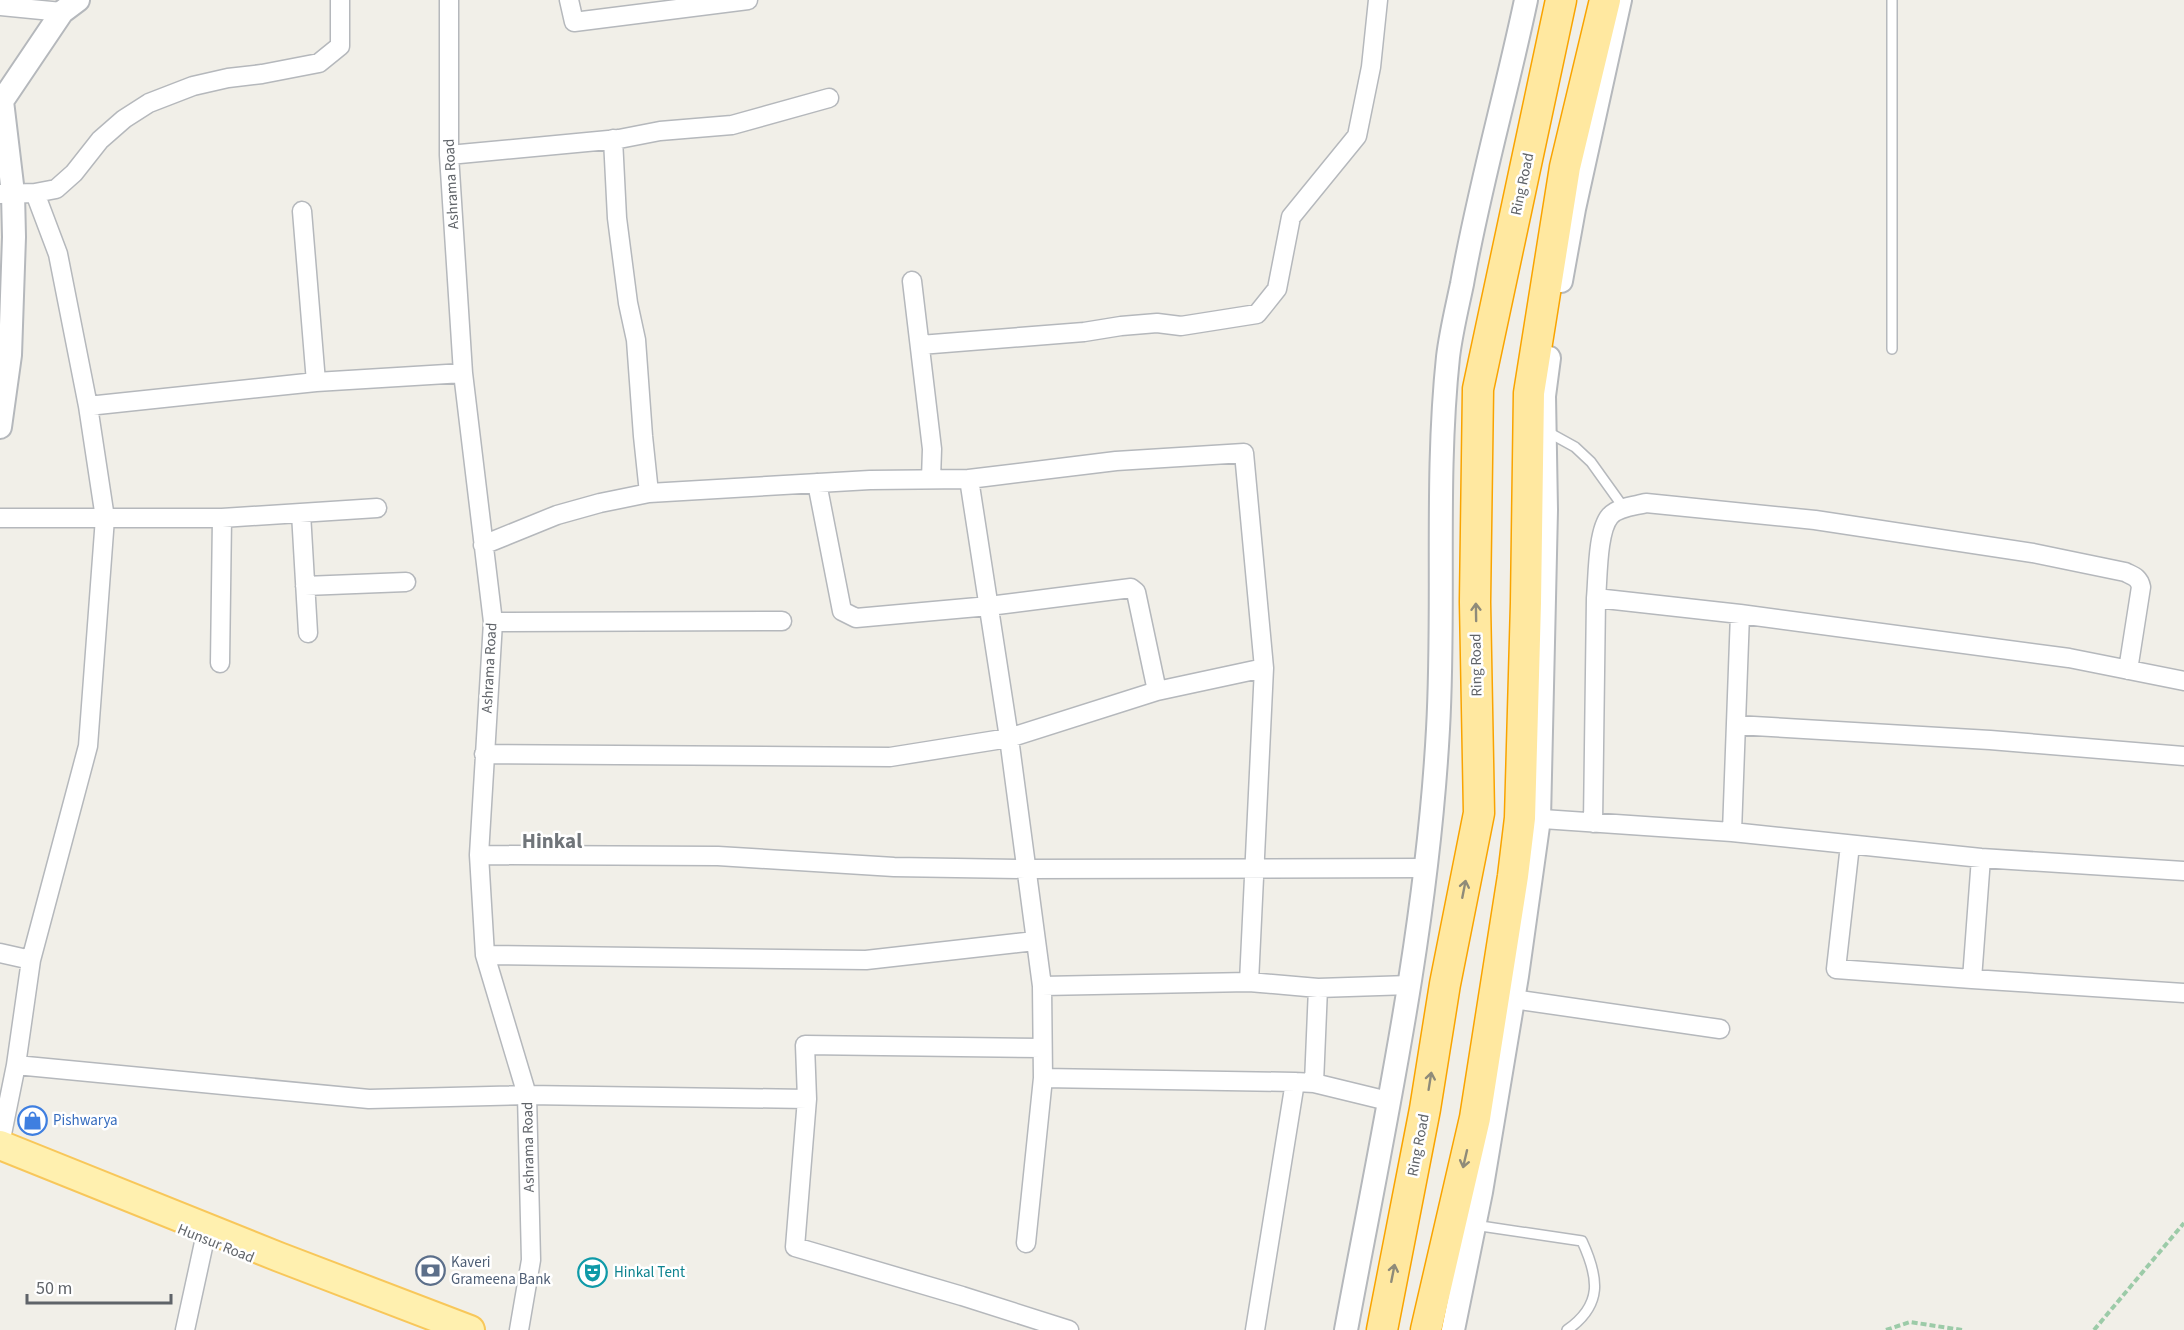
<svg xmlns="http://www.w3.org/2000/svg" width="2184" height="1330" font-family="'Source Sans 3',sans-serif">
<style>
.lines{fill:none;stroke-linecap:round;stroke-linejoin:round}
.service-casing{stroke:#b5b8bc;stroke-width:12}
.minor-casing{stroke:#b5b8bc;stroke-width:21}
.tertiary-casing{stroke:#b5b8bc;stroke-width:26}
.primary-casing{stroke:#f8c75a;stroke-width:32}
.trunk-casing{stroke:#f9a400;stroke-width:33}
.path{stroke:#9ccba8;stroke-width:4;stroke-dasharray:6 3;stroke-linecap:butt}
.service{stroke:#fff;stroke-width:9}
.minor{stroke:#fff;stroke-width:18}
.tertiary{stroke:#fff;stroke-width:22}
.primary{stroke:#fff0af;stroke-width:28}
.trunk{stroke:#ffe8a0;stroke-width:30}
.oneway{stroke:#8f8b79}
.labels{text-anchor:middle;stroke-width:5;stroke-linejoin:round;paint-order:stroke}
.street-label{font-size:15px;fill:#5f6368;stroke:#fff}
.shop-label{font-size:15px;fill:#366cbe;stroke:#fff;text-anchor:start}
.service-label{font-size:15px;fill:#4e5e75;stroke:#fff;text-anchor:start}
.culture-label{font-size:15px;fill:#0d838f;stroke:#fff;text-anchor:start}
.district-label{font-size:21px;font-weight:bold;fill:#70757a;stroke:#fff}
</style>
<rect width="100%" height="100%" fill="#f1efe8"/>
<g class="lines">
<defs>
<path id="service" d="M1892,349V0
M1546,431L1575,447L1591,462L1624,508
M1474,1225L1582,1241C1599,1278 1603,1305 1567,1330"/>
<path id="minor" d="M449,0V155L463,373L493,622L479,855L485,955L527,1095L531,1260L519,1330
M569,0L574,22L748,0
M0,6L62,12
M613,139L617,218L628,303L636,340L643,436L649,493
M449,155L619,139L660,131L732,125L829,98
M0,194L35,193L56,189L74,173L100,140L124,119L149,103L193,86L228,78L262,74L319,63L340,46V0
M302,211L316,382
M912,281L932,449L931,479
M920,345L1084,332L1121,326L1157,323L1181,326L1257,314L1277,289L1291,217L1357,136L1371,67L1378,0
M88,406L316,382L463,373
M969,479L1009,738L1042,986L1043,1078L1026,1243
M817,483L842,611L856,618L989,606L1131,588L1136,592L1157,691
M301,513L308,633
M0,518H222L377,508
M483,545L557,515L600,503L649,493L870,480L969,479L1116,461L1244,453L1264,668L1249,982
M305,586L406,582
M1596,598C1598,578 1597,531 1610,516C1618,507 1635,506 1646,503L1815,520L2033,553L2125,572C2133,576 2139,577 2141,587L2128,670
M1740,614L2069,658L2184,681
M493,622L782,621
M220,663L222,518
M1736,725L1990,740L2184,756
M484,754L890,757L1009,738L1157,691L1264,668
M1528,818L1732,832L1981,858L2184,871
M1593,823L1596,598L1740,614L1732,832
M1850,845L1836,969L1972,979
M479,855L718,856L894,867L1025,869L1427,868
M1981,858L1972,979L2184,993
M0,953L31,960
M485,955L866,960L1035,941
M1042,986L1249,982L1318,988L1410,985
M1513,999L1720,1029
M1042,1048L805,1045L807,1099L795,1247L962,1296L1069,1330
M16,1065L369,1099L527,1095L807,1099
M1043,1078L1295,1082L1314,1083L1388,1101
M1314,1083L1318,988
M0,1144L16,1065L31,960L88,746L105,518L88,406L58,254L35,193
M185,1330L205,1238
M1255,1330L1295,1082"/>
<path id="tertiary" d="M1561,281L1574,209L1620,0
M0,427L10,355L14,237L13,193L2,101L62,12L78,0
M1346,1330C1383,1130 1427,932 1438,729C1445,605 1435,480 1448,357C1451,332 1457,308 1462,284C1479,188 1506,95 1526,0
M1453,1330L1481,1192L1517,976L1539,819L1546,510L1544,396L1549,358"/>
<path id="primary" d="M0,1145L279,1257L470,1330"/>
<path id="trunk" d="M1382,1330L1425,1109L1445,984L1479,813L1475,602L1478,389L1561,0
M1426,1330L1475,1118L1513,876L1520,818L1526,603L1529,393L1565,167L1605,0"/>
</defs>
<use href="#service" class="service-casing"/>
<use href="#minor" class="minor-casing"/>
<use href="#tertiary" class="tertiary-casing"/>
<use href="#primary" class="primary-casing"/>
<use href="#trunk" class="trunk-casing"/>
<path class="path" d="M1886,1330L1910,1322L1962,1330
M2094,1330L2184,1223"/>
<use href="#service" class="service"/>
<use href="#minor" class="minor"/>
<use href="#tertiary" class="tertiary"/>
<use href="#primary" class="primary"/>
<use href="#trunk" class="trunk"/>
</g>
<defs><path id="oneway-shaft" d="M-6 0H5M1.5-3L5.5 0L1.5 3" fill="none" stroke-width="1.6" stroke-linecap="round" stroke-linejoin="round" transform="scale(1.5)"/></defs>
<g class="oneway">
<use href="#oneway-shaft" transform="translate(1476 612) rotate(-91)"/>
<use href="#oneway-shaft" transform="translate(1464 889) rotate(-79)"/>
<use href="#oneway-shaft" transform="translate(1430 1081) rotate(-81)"/>
<use href="#oneway-shaft" transform="translate(1465 1159) rotate(103)"/>
<use href="#oneway-shaft" transform="translate(1393 1273) rotate(-79)"/>
</g>
<defs>
<symbol id="shop-ring" viewBox="-11 -11 22 22"><circle r="9.5" fill="#fff" stroke="#3f7fe0" stroke-width="1.5"/><path d="M-5-2.5h2.3a2.7 3.5 0 0 1 5.4 0H5L5.5 6h-11ZM-1.5-2.5h3a1.5 2.3 0 0 0-3 0Z" fill="#3f7fe0"/></symbol>
<symbol id="bank-ring" viewBox="-11 -11 22 22"><circle r="9.5" fill="#fff" stroke="#5c6f8a" stroke-width="1.5"/><path d="M-6-4H6V4H-6ZM0-2.3a2.3 2.3 0 1 0 0 4.6a2.3 2.3 0 1 0 0-4.6Z" fill="#5c6f8a"/></symbol>
<symbol id="theatre-ring" viewBox="-11 -11 22 22"><circle r="9.5" fill="#fff" stroke="#0f9aa8" stroke-width="1.5"/><path d="M-5-5.5Q0-4 5-5.5V0Q5 5 0 6Q-5 5-5 0ZM-3.3-2.5H-1v1.5H-3.3ZM1-2.5H3.3v1.5H1ZM-2.8 1Q0 5.5 2.8 1Z" fill="#0f9aa8"/></symbol>
</defs>
<g fill-rule="evenodd">
<use href="#shop-ring" x="16" y="1104" width="33" height="33"/>
<use href="#bank-ring" x="414" y="1254" width="33" height="33"/>
<use href="#theatre-ring" x="576" y="1256" width="33" height="33"/>
</g>
<g class="labels">
<g class="street-label">
<text transform="translate(451 184) rotate(-93)" y="5">Ashrama Road</text>
<text transform="translate(1522 184) rotate(-78)" y="5">Ring Road</text>
<text transform="translate(1476 665) rotate(-91)" y="5">Ring Road</text>
<text transform="translate(489 668) rotate(-87)" y="5">Ashrama Road</text>
<text transform="translate(1418 1145) rotate(-79)" y="5">Ring Road</text>
<text transform="translate(528 1147) rotate(-91)" y="5">Ashrama Road</text>
<text transform="translate(216 1243) rotate(22)" y="5">Hunsur Road</text>
</g>
<g class="shop-label">
<text x="53" y="1125">Pishwarya</text>
</g>
<g class="service-label">
<text x="451" y="1267">Kaveri<tspan x="451" dy="17">Grameena Bank</tspan></text>
</g>
<g class="culture-label">
<text x="614" y="1277">Hinkal Tent</text>
</g>
<g class="district-label">
<text x="552" y="848">Hinkal</text>
</g>
</g>
<path d="M27 1294v9h144v-9" fill="none" stroke="#5f6368" stroke-width="3"/>
<text x="36" y="1294" font-size="18" fill="#5f6368" stroke="#ffffff" stroke-width="4.5" paint-order="stroke">50 m</text>
</svg>
